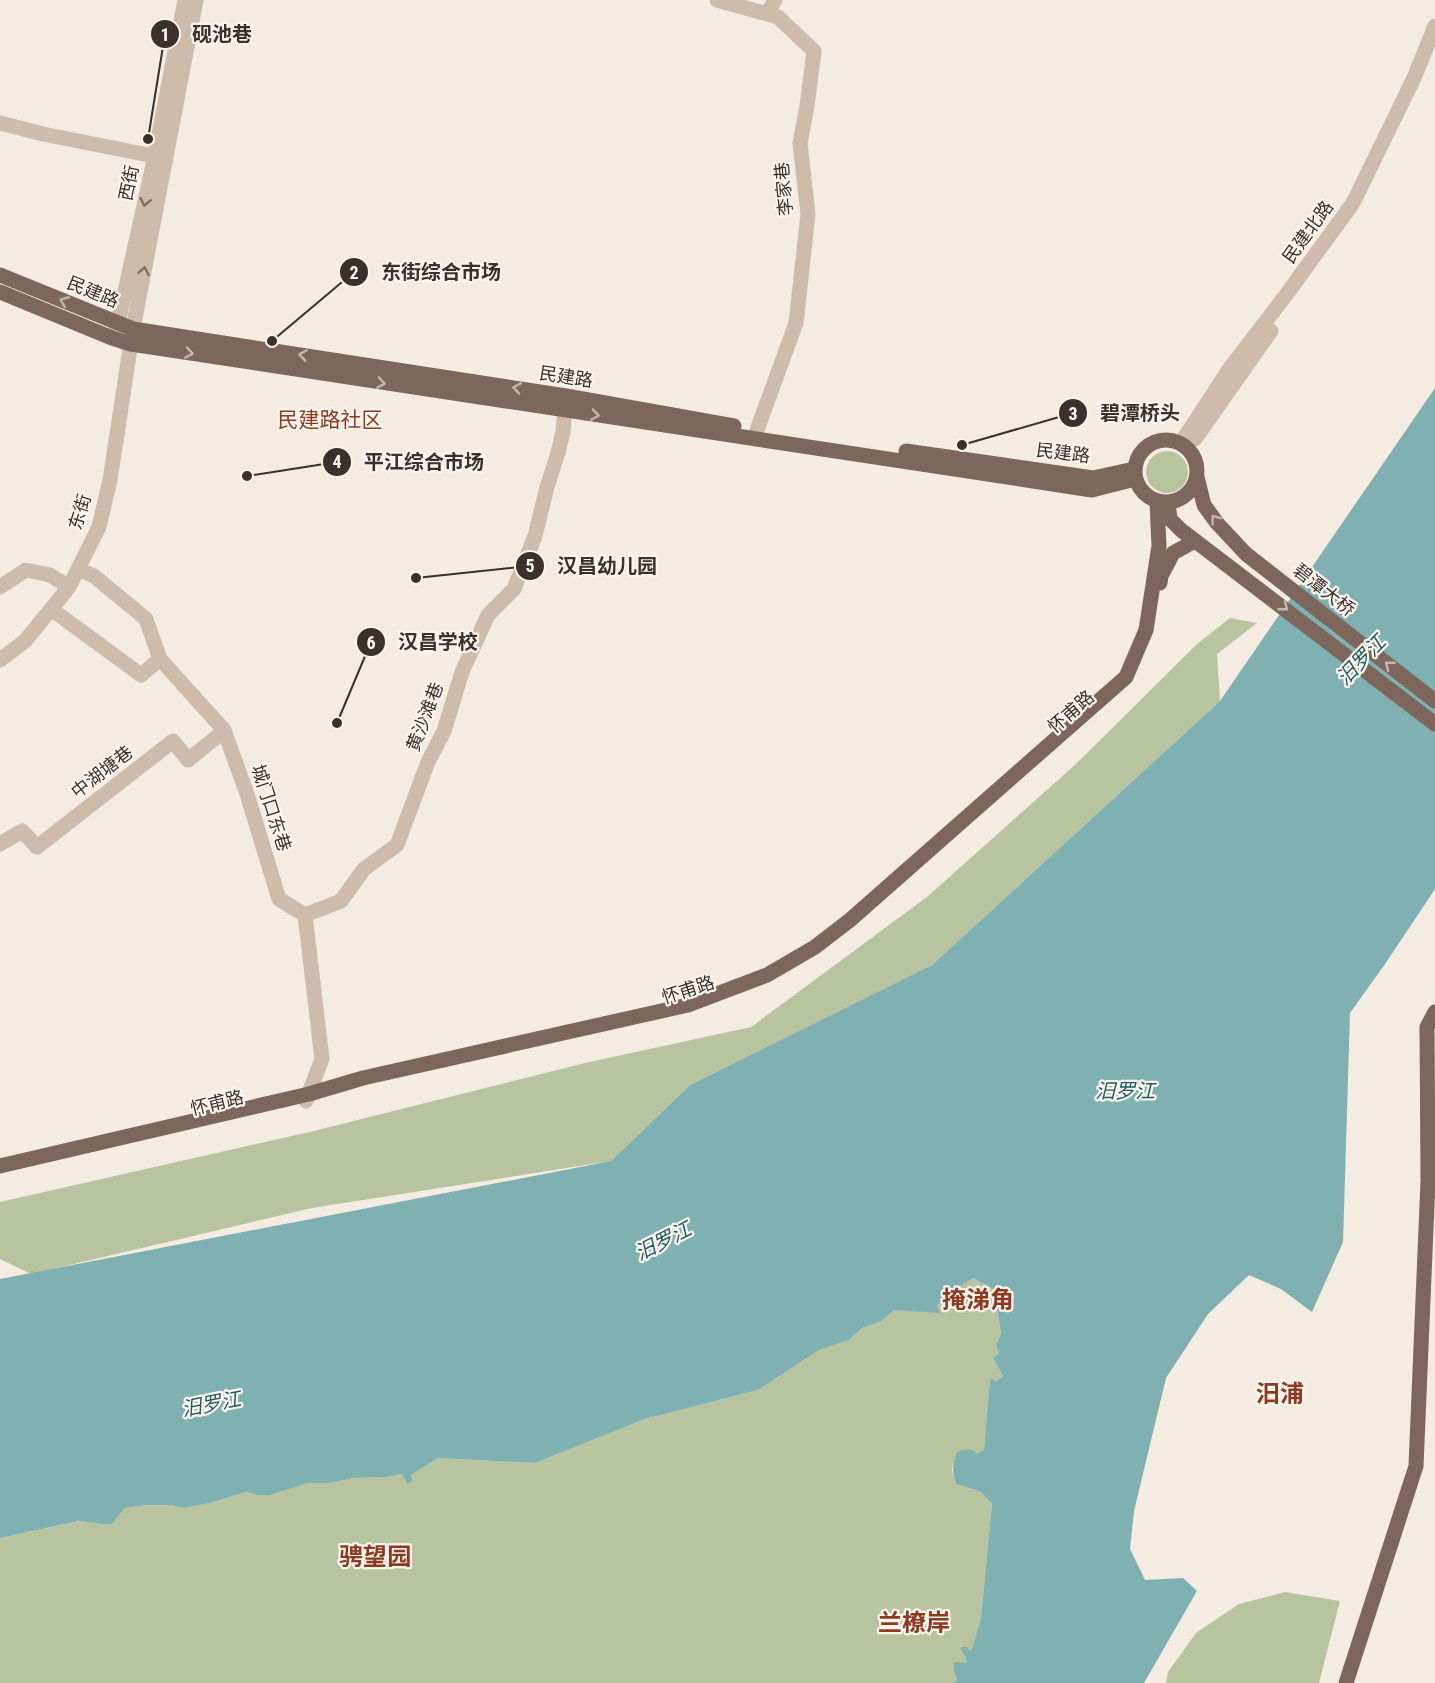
<svg xmlns="http://www.w3.org/2000/svg" width="1435" height="1683" font-family="'Roboto Condensed','Noto Sans SC',sans-serif">
<style>
.green{fill:#b8c4a0}
.water{fill:#7fb0b2}
.lines{fill:none;stroke-linecap:round;stroke-linejoin:round}
.minor{stroke:#cdbbac;stroke-width:15}
.major{stroke:#7d675c;stroke-width:15}
.oneway{stroke:#7d6f65}
.oneway2{stroke:#c2b5ac}
.labels{text-anchor:middle;stroke-width:4.5;stroke-linejoin:round;paint-order:stroke}
.street-label{font-size:18px;fill:#3b302b;stroke:#fbf5ee}
.water-label{font-size:20px;font-style:italic;fill:#1f5a5e;stroke:#fbf5ee}
.quarter-label{font-size:21px;fill:#8c3b22;stroke:#fbf5ee}
.district-label{font-size:24px;font-weight:bold;fill:#8c3b22;stroke:#fbf5ee}
.leader{fill:none;stroke:#3b302b;stroke-width:2}
.callout-dot{fill:#3b302b;stroke:#fbf5ee;stroke-width:2}
.mark-label{font-size:18px;text-anchor:middle;font-weight:bold;fill:#fff}
.callout-label{font-size:20px;text-anchor:middle;font-weight:bold;fill:#3b302b;stroke:#fbf5ee;stroke-width:4.5;stroke-linejoin:round;paint-order:stroke}
</style>
<rect width="100%" height="100%" fill="#f4ebe1"/>
<path class="green" d="M1146 472a21 21 0 1 1 42 0a21 21 0 1 1-42 0Z
M1230,618L1257,623L1217,654L1220,701L932,965L690,1085L611,1161L312,1208L31,1274L0,1259V1202L314,1131L585,1063L751,1027L927,897L1077,763L1197,644Z
M973,1278L999,1292L997,1310L1001,1334L996,1344L999,1353L993,1358L1003,1376L997,1381L990,1379L984,1450L977,1455L953,1463L952,1470L956,1484L981,1492L992,1504L981,1617L974,1648L965,1656L967,1663L954,1672L957,1680L953,1683H0V1538L80,1521L111,1525L125,1508L147,1505H170L184,1508L210,1503L246,1492L257,1495H270L309,1483H329L354,1478L388,1477L402,1474L411,1475L438,1458L535,1463L645,1419L758,1390L819,1350L849,1340L862,1328L882,1321L894,1310L939,1312L937,1306L944,1298Z
M1285,1592L1340,1601L1319,1683H1166L1168,1672L1196,1633L1239,1604Z"/>
<path class="water" d="M1435,388V889L1385,964L1350,1013L1343,1242L1312,1312L1281,1289L1249,1275L1208,1314L1166,1378L1134,1511L1130,1549L1145,1580L1183,1578L1197,1591L1144,1683H953L957,1680L954,1672V1662L967,1663L965,1656L960,1648L966,1646L970,1651L973,1648L981,1617L992,1504L981,1492L956,1484C952,1470 952,1466 957,1452C965,1450 971,1447 977,1454L984,1450L990,1379L997,1381L1003,1376L993,1358L999,1353L996,1344L1001,1334L997,1310L999,1292L973,1278L944,1298L937,1306L940,1313L894,1310L882,1321L862,1328L849,1340L819,1350L758,1390L645,1419L535,1463L438,1458L411,1475L412,1482L408,1484L402,1474L388,1477L354,1478L329,1483H309L270,1495H257L246,1492L210,1503L184,1508L170,1505H147L125,1508L111,1525L79,1521L0,1538V1279L611,1161L690,1085L932,965L1220,701Z"/>
<g class="lines">
<path class="minor" d="M717,0L778,17L814,51L807,106L800,143L808,214L796,323L757,430
M767,14L775,0
M0,123L43,134L164,158
M114,334L118,323L154,160L185,0
M1195,439L1271,331
M1181,443L1230,368L1286,295L1353,203L1414,78L1435,26
M78,569L94,576L146,619L160,659L224,730L247,794L279,899L305,915L322,1059L306,1101
M0,587L26,570L50,575L69,587
M51,609L141,675L160,659
M0,660L25,641L69,587L99,527L110,480L133,329L196,0
M0,844L22,831L37,847L173,741L188,760L224,731
M305,915L341,901L364,869L397,845L428,762L444,731L462,672L488,615L514,589L535,536L547,487L558,453L563,432L566,398"/>
<path class="major" d="M0,275L133,329L566,396L734,426
M0,292L112,338L131,344L1092,490L1135,479
M1135 471a31 31 0 1 1 62 0a31 31 0 1 1-62 0Z
M906,451L1093,478L1134,469
M1197,477L1204,505L1217,523L1246,554L1435,701
M1168,502L1170,519L1181,530L1435,724
M1160,583L1161,576L1173,553L1195,541
M0,1166L309,1094L363,1078L688,1005L767,975L815,947L850,920L1126,677L1146,630L1159,546L1157,501
M1346,1683L1416,1466L1428,1181L1427,1027L1435,1012"/>
</g>
<defs><path id="oneway-chevron" d="M-2-3.5L2.5 0L-2 3.5" fill="none" stroke-width="1.6" stroke-linecap="round" stroke-linejoin="round" transform="scale(1.5)"/></defs>
<g class="oneway">
<use href="#oneway-chevron" transform="translate(145 202) rotate(102)"/>
<use href="#oneway-chevron" transform="translate(144 271) rotate(-79)"/>
</g>
<g class="oneway2">
<use href="#oneway-chevron" transform="translate(64 301) rotate(-158)"/>
<use href="#oneway-chevron" transform="translate(189 353) rotate(9)"/>
<use href="#oneway-chevron" transform="translate(303 355) rotate(-171)"/>
<use href="#oneway-chevron" transform="translate(381 383) rotate(9)"/>
<use href="#oneway-chevron" transform="translate(517 388) rotate(-171)"/>
<use href="#oneway-chevron" transform="translate(595 415) rotate(9)"/>
<use href="#oneway-chevron" transform="translate(1215 519) rotate(-127)"/>
<use href="#oneway-chevron" transform="translate(1284 607) rotate(38)"/>
<use href="#oneway-chevron" transform="translate(1389 665) rotate(-142)"/>
</g>
<g class="labels">
<g class="street-label">
<text transform="translate(129 183) rotate(-78)" y="6">西街</text>
<text transform="translate(784 189) rotate(-95)" y="6">李家巷</text>
<text transform="translate(1308 232) rotate(-54)" y="6">民建北路</text>
<text transform="translate(93 292) rotate(22)" y="6">民建路</text>
<text transform="translate(566 377) rotate(9)" y="6">民建路</text>
<text transform="translate(1063 453) rotate(7)" y="6">民建路</text>
<text transform="translate(80 512) rotate(-73)" y="6">东街</text>
<text transform="translate(1324 590) rotate(38)" y="6">碧潭大桥</text>
<text transform="translate(1071 712) rotate(-41)" y="6">怀甫路</text>
<text transform="translate(425 717) rotate(-69)" y="6">黄沙滩巷</text>
<text transform="translate(102 772) rotate(-38)" y="6">中湖塘巷</text>
<text transform="translate(271 808) rotate(72)" y="6">城门口东巷</text>
<text transform="translate(688 990) rotate(-18)" y="6">怀甫路</text>
<text transform="translate(217 1103) rotate(-14)" y="6">怀甫路</text>
</g>
<g class="water-label">
<text transform="translate(1361 660) rotate(-46)" y="7">汨罗江</text>
<text x="1125" y="1098">汨罗江</text>
<text transform="translate(663 1241) rotate(-27)" y="7">汨罗江</text>
<text transform="translate(211 1404) rotate(-11)" y="7">汨罗江</text>
</g>
<g class="quarter-label">
<text x="330" y="427">民建路社区</text>
</g>
<g class="district-label">
<text x="978" y="1308">掩涕角</text>
<text x="1280" y="1402">汨浦</text>
<text x="375" y="1565">骋望园</text>
<text x="914" y="1631">兰橑岸</text>
</g>
</g>
<path class="leader" d="M148 139L165 34M272 341L354 272M962 445L1073 413M247 476L337 462M416 578L530 566M337 723L371 642"/>
<g class="callout-dot">
<circle cx="148" cy="139" r="6"/>
<circle cx="272" cy="341" r="6"/>
<circle cx="962" cy="445" r="6"/>
<circle cx="247" cy="476" r="6"/>
<circle cx="416" cy="578" r="6"/>
<circle cx="337" cy="723" r="6"/>
<circle cx="165" cy="34" r="15"/>
<circle cx="354" cy="272" r="15"/>
<circle cx="1073" cy="413" r="15"/>
<circle cx="337" cy="462" r="15"/>
<circle cx="530" cy="566" r="15"/>
<circle cx="371" cy="642" r="15"/>
</g>
<g class="mark-label">
<text x="165" y="41">1</text>
<text x="354" y="279">2</text>
<text x="1073" y="420">3</text>
<text x="337" y="468">4</text>
<text x="530" y="572">5</text>
<text x="371" y="649">6</text>
</g>
<g class="callout-label">
<text x="222" y="41">砚池巷</text>
<text x="441" y="279">东街综合市场</text>
<text x="1140" y="420">碧潭桥头</text>
<text x="424" y="469">平江综合市场</text>
<text x="607" y="573">汉昌幼儿园</text>
<text x="438" y="649">汉昌学校</text>
</g>
</svg>
